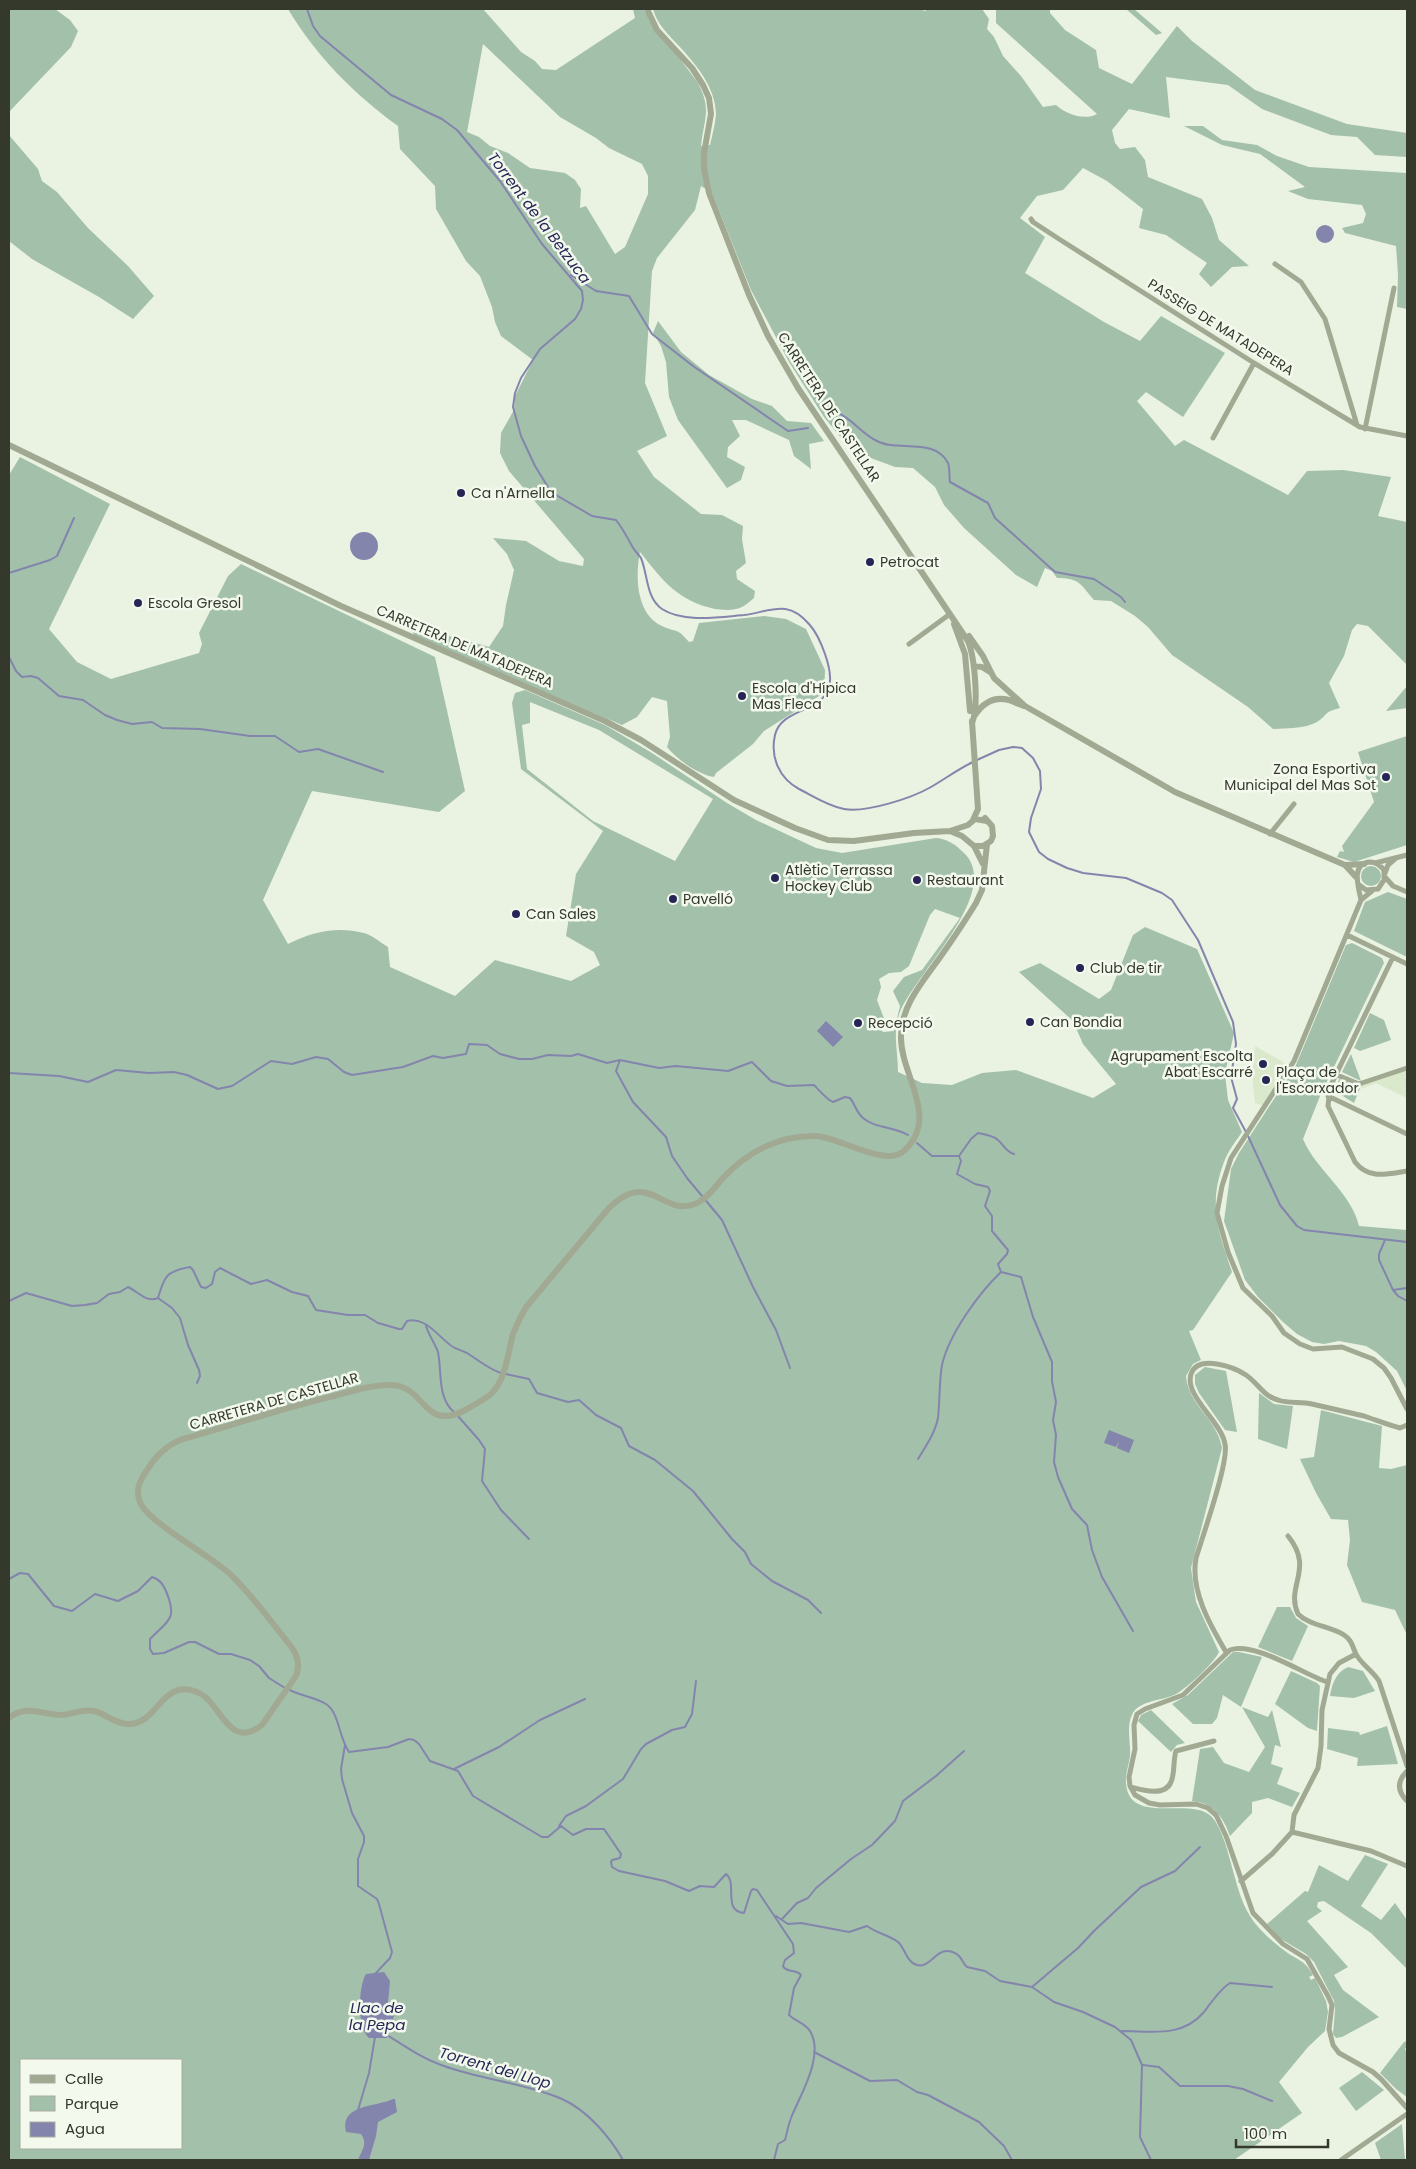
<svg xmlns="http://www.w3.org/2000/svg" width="1416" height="2169" font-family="Poppins,sans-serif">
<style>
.green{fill:#a3c0ab;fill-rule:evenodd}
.plaza{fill:#dae8cb}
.water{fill:#8485ac}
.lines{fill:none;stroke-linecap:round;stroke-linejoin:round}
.stream{stroke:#8485ac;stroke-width:2}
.minor{stroke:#a1a992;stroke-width:5}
.tertiary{stroke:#a1a992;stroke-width:6}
.poi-dot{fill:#252556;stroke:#f4f9ee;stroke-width:2}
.labels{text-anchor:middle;stroke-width:5;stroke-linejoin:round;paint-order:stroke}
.street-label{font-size:14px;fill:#35392c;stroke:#f4f9ee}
.poi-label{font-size:14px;fill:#35392c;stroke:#f4f9ee;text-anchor:start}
.water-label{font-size:15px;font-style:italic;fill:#252556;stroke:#f4f9ee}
</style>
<rect width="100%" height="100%" fill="#eaf2e2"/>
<path class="green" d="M9,9H55L70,20L78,31L71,47L9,112Z
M288,9H483L521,52L535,61L542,69L556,70L635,18L633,9H643L698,83C712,110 704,118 701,146L710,145C712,136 715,125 716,115C716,87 695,63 677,44C667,33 657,24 653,9H920L925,11L927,9H982L989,19L987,29L994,37L1003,56L1021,76L1043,107L1056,105C1065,114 1085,121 1097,114L996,23V9H1050V13L1065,30L1096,50L1099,68L1132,84L1177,26L1192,41L1255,90L1347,124L1407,133V157L1375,155L1357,137L1331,135L1262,109L1228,85L1166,77L1170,118L1129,109L1112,130L1115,143L1120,149L1135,147L1145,160L1148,177L1202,199L1212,218L1219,240L1249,266L1232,267L1211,287L1199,274L1207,263L1166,235L1139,228L1143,209L1107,181L1083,168L1063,190L1037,196L1020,218L1045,237L1025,273L1104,322L1140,341L1161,316L1225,353L1183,417L1146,392L1137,401L1175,446L1184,440L1288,495L1307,471L1343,470L1391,477L1378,516L1407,522V665L1368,626L1357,624L1352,630L1344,656L1329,683L1340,708C1323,712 1328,715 1317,722C1304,729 1287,728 1273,729L1248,707L1172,655L1148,627L1135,616L1111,601L1094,600C1080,584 1080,578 1057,578L1052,571L1045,568L1037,587L1016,575L964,528L944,505L935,487L913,468L895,467L852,451L824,417L789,362L751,290L712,193L701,186L695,210L657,258L652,271L645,383L667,436L637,451L654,477L701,514L722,515L743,526L742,539L746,563L736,571L737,579L755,591L754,598C750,601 746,605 742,607C733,611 724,610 715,609C678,601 663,581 640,552C635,577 636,616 664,627C679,633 677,628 689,642L693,641L699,623L764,616L786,619L806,629L825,670L824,693L764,731L753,744L716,773L714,777C697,774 678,760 667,747L670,737L667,701L652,697L637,717L622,725L414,636L412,628L462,639L489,647L503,626L506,605L514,570L507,554L493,538L526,541L559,561L583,566L584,559L509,471L500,453L501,433L514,410L515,396L533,360L501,336L495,322L492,307L480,276L466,261L436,209L435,186L400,149L398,126C354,94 316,56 288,9ZM483,44L560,117L596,138L609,148L642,164L648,176V194L625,247L615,254L586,206L580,208L581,189L575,180L565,173L530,168L508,153L490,146L479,137L467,132Z
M1126,9H1134L1162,33L1156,35Z
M1184,126H1203L1222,140L1257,145L1277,156L1309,167L1407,173V309L1397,307L1398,275L1396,246L1345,233L1342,228L1363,223L1366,214L1362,205L1308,199L1288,191L1305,187L1260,154L1222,145Z
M9,135L38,169L42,181L57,192L88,228L128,266L154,296L133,319L99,297L32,259L9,241Z
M658,321L681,352L709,375L752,399L772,406L787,421L811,423L824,441L809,444L811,469L794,456L789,440L746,420H732L740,436L728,447L727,457L745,467L741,480L727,488L678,420L669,397L666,362L661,346L653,333Z
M20,457L110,504L49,629L77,662L111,679L199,653L202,644L199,633L228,576L241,564L435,657L465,791L439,812L312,791L263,900L288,944C312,932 336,926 364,933C372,935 381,943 388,947L390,967L455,996L495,960L571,981L600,965L594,952L566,936L576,874L603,831L521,769L512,703L515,693L525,690L605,725L652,753L727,803L756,820L816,848L842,853L936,838C947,839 955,844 963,852C1005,890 915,974 900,1012C892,1032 898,1051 898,1072L922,1083L952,1085L982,1073L1016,1070L1093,1098L1116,1084L1083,1044L1073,1021L1019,972L1040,963L1099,999L1111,990L1133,935L1145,927L1197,949L1234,1033L1225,1074L1228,1100L1242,1132C1236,1141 1228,1151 1224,1162C1208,1204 1218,1231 1232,1272L1193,1330L1189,1331L1201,1360L1193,1364L1186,1376C1188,1405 1218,1420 1222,1448L1191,1568L1196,1602L1219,1652C1214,1663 1187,1688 1176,1694C1163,1701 1138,1700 1132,1715C1126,1727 1131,1743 1130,1756C1129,1765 1125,1774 1126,1783C1129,1827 1192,1795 1212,1817C1230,1838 1233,1890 1250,1916C1258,1929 1273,1942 1285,1951C1298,1961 1303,1958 1313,1975L1309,1977L1311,1980L1315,1978L1326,2001L1328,2012L1325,2031L1308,2047L1279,2082L1302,2113L1234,2160H9V475ZM530,702L599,730L713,799L675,861L593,821L527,769L522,725L530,723ZM935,909L960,918L922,970L904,977L893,991L900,1006L894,1031L883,1032L875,1023L885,1021L877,1000L881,987L879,979L889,973L901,972L909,966L930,915ZM21,2060H181V2148H21Z
M1407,686V708L1386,711Z
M1407,736V845L1354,862L1337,857L1340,851L1344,852L1342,846L1374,802L1358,752Z
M1361 876a10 10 0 1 1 20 0a10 10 0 1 1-20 0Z
M1388,892L1407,899V957L1354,931L1365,902Z
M1352,943L1382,958L1384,963L1320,1096L1303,1139C1316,1170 1351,1192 1359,1226L1407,1230V1391L1397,1371L1376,1352L1366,1346L1339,1341L1324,1344L1312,1342L1297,1334L1283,1322L1258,1297L1245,1280L1224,1221L1231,1169L1239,1153L1296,1065L1346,945Z
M1370,1013L1384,1020L1391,1040L1360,1051L1354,1048Z
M1351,1054L1361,1081L1342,1072Z
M1339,1079L1358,1087L1361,1086L1354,1103L1338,1093L1337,1087Z
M1205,1367L1226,1371L1237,1432L1225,1430L1199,1393L1195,1384V1375Z
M1259,1393L1274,1404L1293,1406L1287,1449L1258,1439Z
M1321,1410L1382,1426L1379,1468L1391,1469L1407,1465V1635L1395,1610L1362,1602L1347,1565L1350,1540L1348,1520L1331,1519L1316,1493L1300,1459L1314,1457Z
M1277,1607H1290L1296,1618L1308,1626L1292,1661L1258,1647Z
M1233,1652H1239L1262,1657L1241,1707L1223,1695L1217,1718L1212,1724H1193L1172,1704L1188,1695Z
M1348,1667L1363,1671L1375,1691L1354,1698L1330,1696C1332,1684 1336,1672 1348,1667Z
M1291,1671L1317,1683L1320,1686L1317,1731L1308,1728L1275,1704Z
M1242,1707L1268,1717L1272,1710L1281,1747L1275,1745L1271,1764L1283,1768L1277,1784L1300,1793L1292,1807L1268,1798L1252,1802V1813L1230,1836C1223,1816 1213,1803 1192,1801L1200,1749L1213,1747L1224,1763L1249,1772L1265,1747Z
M1151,1710L1185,1743L1177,1745L1171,1752L1138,1721L1141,1715Z
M1387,1726L1398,1764L1357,1766L1358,1758L1327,1749L1328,1728L1359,1732L1360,1735Z
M1365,1855L1388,1864L1361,1906L1381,1920L1395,1903L1407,1920V1969L1371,1933L1324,1901L1318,1902L1317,1907L1322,1911L1307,1921L1348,1967L1334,1975L1343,1990L1379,2017L1342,2037L1336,2038L1333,2034L1335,2010L1334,2001L1314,1962L1306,1954L1281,1939L1267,1924L1305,1891L1308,1892L1319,1865L1348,1881Z
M1407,2041V2048H1405L1407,2055V2097L1396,2089L1380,2073L1404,2042Z
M1362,2072L1384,2090L1356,2111L1339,2088Z
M1402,2124L1405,2160H1381L1375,2143Z"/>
<path class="plaza" d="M1255,1046L1290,1066L1264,1106L1255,1103L1252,1075Z
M1407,1068V1098L1376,1083L1361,1089L1362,1084Z"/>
<path class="water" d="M1316 234a9 9 0 1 1 18 0a9 9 0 1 1-18 0Z
M350 546a14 14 0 1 1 28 0a14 14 0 1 1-28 0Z
M826,1021L843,1037L833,1047L817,1031Z
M1109,1430L1134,1440L1129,1453L1117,1448L1119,1441L1116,1447L1104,1443Z
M384,1972L390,1981L388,2003L394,2016L387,2038H369C357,2028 358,1987 366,1974Z
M393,2099H395L397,2112L378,2122L376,2136L369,2160H358C362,2150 368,2144 361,2134L346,2132C339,2104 377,2107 393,2099Z"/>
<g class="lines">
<path class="stream" d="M307,9L313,26L320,36L391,95L442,119L457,130L500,181L542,244L582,291L583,300L581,309L575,319L540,349L521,378L515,393L513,407L521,436L535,466L551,492L592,516L616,520C623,529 627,537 632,546C634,550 638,554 641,558C648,575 646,598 662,609C683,623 720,617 744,615C770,612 787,598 809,624C820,636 834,671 829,687C822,713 781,708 775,735C770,757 779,778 799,789C813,796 828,806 844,809C866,813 912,798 931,787C945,779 958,769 973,762
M571,275L596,291L629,296L652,334L693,366L788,431L808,428
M829,413L832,411C851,416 860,433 877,441C897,452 935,437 948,463C950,468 949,476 950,482L988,503L995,518L1055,572L1094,579L1121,597L1125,602
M9,573L50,560L57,556L74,518
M9,657L16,671L22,677L31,676L38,678L59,696L83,700L105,715L117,720L132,724L152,722L162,728L200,729L250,736H275L299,752L318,749L383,772
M977,760L999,750L1013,747L1022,748L1033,758L1040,771L1041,789L1031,818L1029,832L1039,852L1048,859L1067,868L1083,873L1126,878L1162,893L1172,900L1198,940L1233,1022L1236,1044L1231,1077L1237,1099L1233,1108L1246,1132
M620,1060L616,1071L633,1102L666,1137L672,1156L687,1178L722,1220L753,1287L776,1330L790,1368
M9,1073L59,1076L88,1082L116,1070L149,1073L174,1072L187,1075L218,1089L232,1086L271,1061L292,1064L316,1057L328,1059L344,1072L352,1075L403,1067L433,1056L443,1058L466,1054L469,1044L487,1045L500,1054L519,1059H532L548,1055L571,1056L578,1054L607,1063L620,1060L659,1068L676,1066L728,1071L752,1062L771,1081L787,1086L814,1085C819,1090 827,1100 833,1102L845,1097L850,1098C855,1104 856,1112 863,1118C876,1129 894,1126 908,1135
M1248,1136L1280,1205L1297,1226L1304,1230L1407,1242
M917,1143L932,1156H959L971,1139L978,1133C984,1134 994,1136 998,1140C1004,1145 1005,1151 1014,1154
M959,1156L961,1161L957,1174L975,1184L988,1187L990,1191L985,1206L992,1216V1231L1008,1250L1007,1254L998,1264L1001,1272L1021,1277L1033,1317L1052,1362V1381L1056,1402L1053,1420L1056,1435L1054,1462L1058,1477L1072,1509L1087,1525L1092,1550L1102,1577L1133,1631
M1385,1240L1379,1254V1260L1393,1290L1398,1296L1407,1301
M1393,1290L1407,1288
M158,1298L172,1308L180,1318L188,1345L199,1370L200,1376L197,1383
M9,1301L26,1293L72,1306L85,1305L97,1303L109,1294L120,1292L128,1287C139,1292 146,1303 158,1298C164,1277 166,1271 190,1267L193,1270L201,1287L206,1288L212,1284L215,1272L220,1268L251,1284L267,1280L292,1292L308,1296L316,1310L348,1315H365L378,1323L399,1329H402L407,1321C426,1316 438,1337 453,1347C458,1350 465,1351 470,1355C481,1362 489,1369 501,1373
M426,1326C429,1336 435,1343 438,1352C442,1371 437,1398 454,1412
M506,1374L529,1379L537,1393L568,1402L579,1400L596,1415L621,1428L629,1446L655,1460L693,1491L732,1539L745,1552L751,1564L772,1581L808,1600L821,1613
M457,1415L479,1440L485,1449L482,1481L501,1510L529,1539
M918,1459C926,1446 935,1433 938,1418C940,1400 939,1382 942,1365C949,1334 979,1293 1001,1272
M9,1579L20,1573L28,1574L54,1606L72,1611L95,1594L118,1601L138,1591L152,1577C160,1579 163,1585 166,1591C178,1620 168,1620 150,1639V1649L153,1654L164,1653L189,1642H195L219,1654H231L250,1660L259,1666L269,1678L285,1688
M290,1690C301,1696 315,1697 326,1704C339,1712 339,1738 349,1752L388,1747L409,1739L414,1740L419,1744L430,1761L458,1771L473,1796L542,1837H548L561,1826L573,1835L586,1829H604L621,1854L620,1858L612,1860L611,1862L612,1867L619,1871L665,1881L689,1891L700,1886L714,1887L726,1874C738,1883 722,1911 744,1913L751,1891L753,1889L757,1890L793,1944L794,1953L785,1960L783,1966C786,1973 797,1969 801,1975L794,1988L789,2015C795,2021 805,2023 810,2031C825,2056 800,2095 791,2118C788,2126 787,2133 785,2140L778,2144L774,2160
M345,1745L341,1769L342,1779L352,1813L364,1836V1842L358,1859V1886L377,1899L379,1904L392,1952L390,1958L375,1974
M454,1769L499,1747L540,1720L585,1699
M559,1826L566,1816L586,1806L623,1779L641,1749L646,1744L672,1730L685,1727L692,1714L696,1681
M776,1916L788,1924L801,1923L849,1932L867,1926C876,1933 889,1935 898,1942C905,1948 907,1963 917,1965C933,1969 937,1941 958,1955C962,1958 963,1964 967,1967L985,1971L1000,1981L1032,1987L1054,2002L1083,2012L1115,2027L1131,2040L1142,2065
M782,1919L797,1903L808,1898L816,1888L851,1859L872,1845L895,1821L903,1801L936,1776L964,1751
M1032,1987L1078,1948L1094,1931L1141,1887L1175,1871L1200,1847
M1121,2031C1152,2031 1182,2038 1204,2012C1211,2003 1220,1989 1230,1983L1272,1987
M387,2035C406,2047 423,2059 444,2066C483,2080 524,2083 562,2099C587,2110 610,2137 623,2160
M814,2052L870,2081L897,2080L917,2092L928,2095L979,2122L1004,2146L1012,2160
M1142,2065L1140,2137L1151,2160
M1143,2065L1159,2067L1180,2086H1228L1243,2089L1272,2101
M358,2110L369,2073L375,2037"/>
<path class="minor" d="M1031,219L1033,222L1059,239L1254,363L1360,427L1407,436
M1275,264L1301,282L1325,319L1357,425
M1365,429L1394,288
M1213,438L1254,363
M909,644L950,614
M1270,834L1294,804
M1375,863L1407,855
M1385,873L1388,865L1396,858
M1385,877L1393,886L1407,892
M1358,884L1366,890L1378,889L1384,880V870C1380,865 1376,862 1370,862C1350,863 1359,889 1361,900
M1373,890L1361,900L1294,1061L1231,1158L1222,1186L1217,1213L1228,1252L1243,1288L1272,1316L1284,1333L1300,1344L1313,1349L1342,1347L1373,1359L1384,1368L1391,1378L1407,1409
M1347,935L1407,964
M1393,957L1330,1087L1328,1106L1355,1162C1369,1180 1387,1174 1407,1171
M1337,1075L1359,1084L1407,1068
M1328,1096L1407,1134
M1288,1536C1315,1569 1285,1586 1298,1614C1310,1626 1330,1626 1344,1635C1352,1640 1352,1646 1356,1654C1361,1664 1372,1670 1379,1681L1407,1766
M1226,1652C1210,1625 1190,1590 1196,1558C1203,1535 1229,1462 1225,1444C1221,1421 1184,1396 1191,1374C1198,1354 1234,1367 1246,1375C1258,1383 1263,1396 1278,1400C1289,1404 1301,1401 1312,1404C1329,1408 1347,1412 1364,1416C1376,1420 1388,1425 1400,1428L1407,1425
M1327,1682C1303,1674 1254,1641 1230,1650L1183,1695L1145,1709L1137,1714L1134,1725L1135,1749L1129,1777L1130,1786L1135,1795L1149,1803L1160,1805L1196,1804L1208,1808L1216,1815L1226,1836L1253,1913L1283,1944L1307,1959L1328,1996L1332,2005L1329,2029L1333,2045L1339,2053L1373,2072L1381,2079L1407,2108
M1407,1771C1397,1781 1397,1791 1407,1801
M1131,1787C1142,1790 1165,1797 1171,1782C1175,1773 1173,1760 1176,1751L1214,1741
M1292,1832L1371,1851L1407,1866
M1241,1881L1272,1854L1292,1832L1294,1815L1318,1768L1321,1746L1322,1710L1330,1674L1339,1663L1356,1654
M1341,2160L1407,2114"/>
<path class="tertiary" d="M647,9L657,30L692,68L703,85L709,98L711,114L704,153V169L709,193L749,295L768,336L798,388L968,641C975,658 979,707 972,723
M9,445L341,606L605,721L641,740L734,800L795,828L828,840L854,841L914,833L950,831L968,825L975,819L987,821
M954,624L965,654L970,711
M969,636L983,656L994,678L1025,706L1175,792L1345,865L1356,877
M974,666L982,667L990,672
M975,715C983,703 994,696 1009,700C1014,701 1019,705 1024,706
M972,721L978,809L973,820
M950,831L962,836L974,846H983L991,841L993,836L992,826L985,818
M974,846L983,864
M1345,865L1364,864
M9,1718C26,1704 41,1714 60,1715C72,1715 82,1708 94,1711C106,1714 117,1725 130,1724C158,1723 162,1678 197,1692C221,1701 228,1752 262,1725L296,1676C301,1664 297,1654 290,1645C271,1622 253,1596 231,1575C212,1556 147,1522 140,1502C135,1490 140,1480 147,1470C155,1457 166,1446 180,1440C231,1426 282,1408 334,1396C352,1391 371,1385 390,1385C425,1384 423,1433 465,1410C474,1405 484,1400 491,1394C506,1380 508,1352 513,1334C517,1324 521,1315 527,1306L609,1208C650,1168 662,1217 695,1204C706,1200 715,1187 723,1178C747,1152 779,1135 816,1136C840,1137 887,1169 905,1150C940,1116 900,1075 901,1036C901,1005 924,980 941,956C953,939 965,921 976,903L982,890L987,844"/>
</g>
<g class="poi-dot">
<circle cx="461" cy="493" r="5"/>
<circle cx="870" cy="562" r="5"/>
<circle cx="138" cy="603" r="5"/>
<circle cx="742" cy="696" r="5"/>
<circle cx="1386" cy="777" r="5"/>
<circle cx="775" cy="878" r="5"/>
<circle cx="917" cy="880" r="5"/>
<circle cx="673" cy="899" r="5"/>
<circle cx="516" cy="914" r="5"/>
<circle cx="1080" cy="968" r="5"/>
<circle cx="1030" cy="1022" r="5"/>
<circle cx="858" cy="1023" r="5"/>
<circle cx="1263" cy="1064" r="5"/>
<circle cx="1266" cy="1080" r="5"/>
</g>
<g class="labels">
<g class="street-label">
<text transform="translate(1221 327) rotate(32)" y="5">PASSEIG DE MATADEPERA</text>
<text transform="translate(829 407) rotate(57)" y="5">CARRETERA DE CASTELLAR</text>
<text transform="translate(465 646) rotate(23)" y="5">CARRETERA DE MATADEPERA</text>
<text transform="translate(274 1401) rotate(-16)" y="5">CARRETERA DE CASTELLAR</text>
</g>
<g class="poi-label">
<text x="471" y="498">Ca n'Arnella</text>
<text x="880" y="567">Petrocat</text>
<text x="148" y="608">Escola Gresol</text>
<text x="752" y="693">Escola d'Hípica<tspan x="752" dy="16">Mas Fleca</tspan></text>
<text x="1376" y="774" text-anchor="end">Zona Esportiva<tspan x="1376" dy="16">Municipal del Mas Sot</tspan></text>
<text x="785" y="875">Atlètic Terrassa<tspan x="785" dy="16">Hockey Club</tspan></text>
<text x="927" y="885">Restaurant</text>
<text x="683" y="904">Pavelló</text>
<text x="526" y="919">Can Sales</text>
<text x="1090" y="973">Club de tir</text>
<text x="1040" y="1027">Can Bondia</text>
<text x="868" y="1028">Recepció</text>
<text x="1253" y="1061" text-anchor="end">Agrupament Escolta<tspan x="1253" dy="16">Abat Escarré</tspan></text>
<text x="1276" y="1077">Plaça de<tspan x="1276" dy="16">l'Escorxador</tspan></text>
</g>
<g class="water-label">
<text transform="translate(539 218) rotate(53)" y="5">Torrent de la Betzuca</text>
<text x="377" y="2013">Llac de<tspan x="377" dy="17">la Pepa</tspan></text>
<text transform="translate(495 2068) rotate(16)" y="5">Torrent del Llop</text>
</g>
</g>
<rect width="1416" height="2169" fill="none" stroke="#35392c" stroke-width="20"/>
<rect x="20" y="2059" width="162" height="90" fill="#f4f9ee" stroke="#a8aca0"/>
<rect x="30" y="2075" width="25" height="8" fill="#a1a992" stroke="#a8aca0"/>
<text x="65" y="2084" font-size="15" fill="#35392c">Calle</text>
<rect x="30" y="2096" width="25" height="15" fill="#a3c0ab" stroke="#a8aca0"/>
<text x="65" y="2109" font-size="15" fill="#35392c">Parque</text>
<rect x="30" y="2122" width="25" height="15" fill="#8485ac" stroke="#a8aca0"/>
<text x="65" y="2134" font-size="15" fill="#35392c">Agua</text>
<path d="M1236 2139v8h92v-8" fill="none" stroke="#35392c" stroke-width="2.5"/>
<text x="1244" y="2139" font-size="15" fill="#35392c" stroke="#f4f9ee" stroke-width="4" paint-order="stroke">100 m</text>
</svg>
